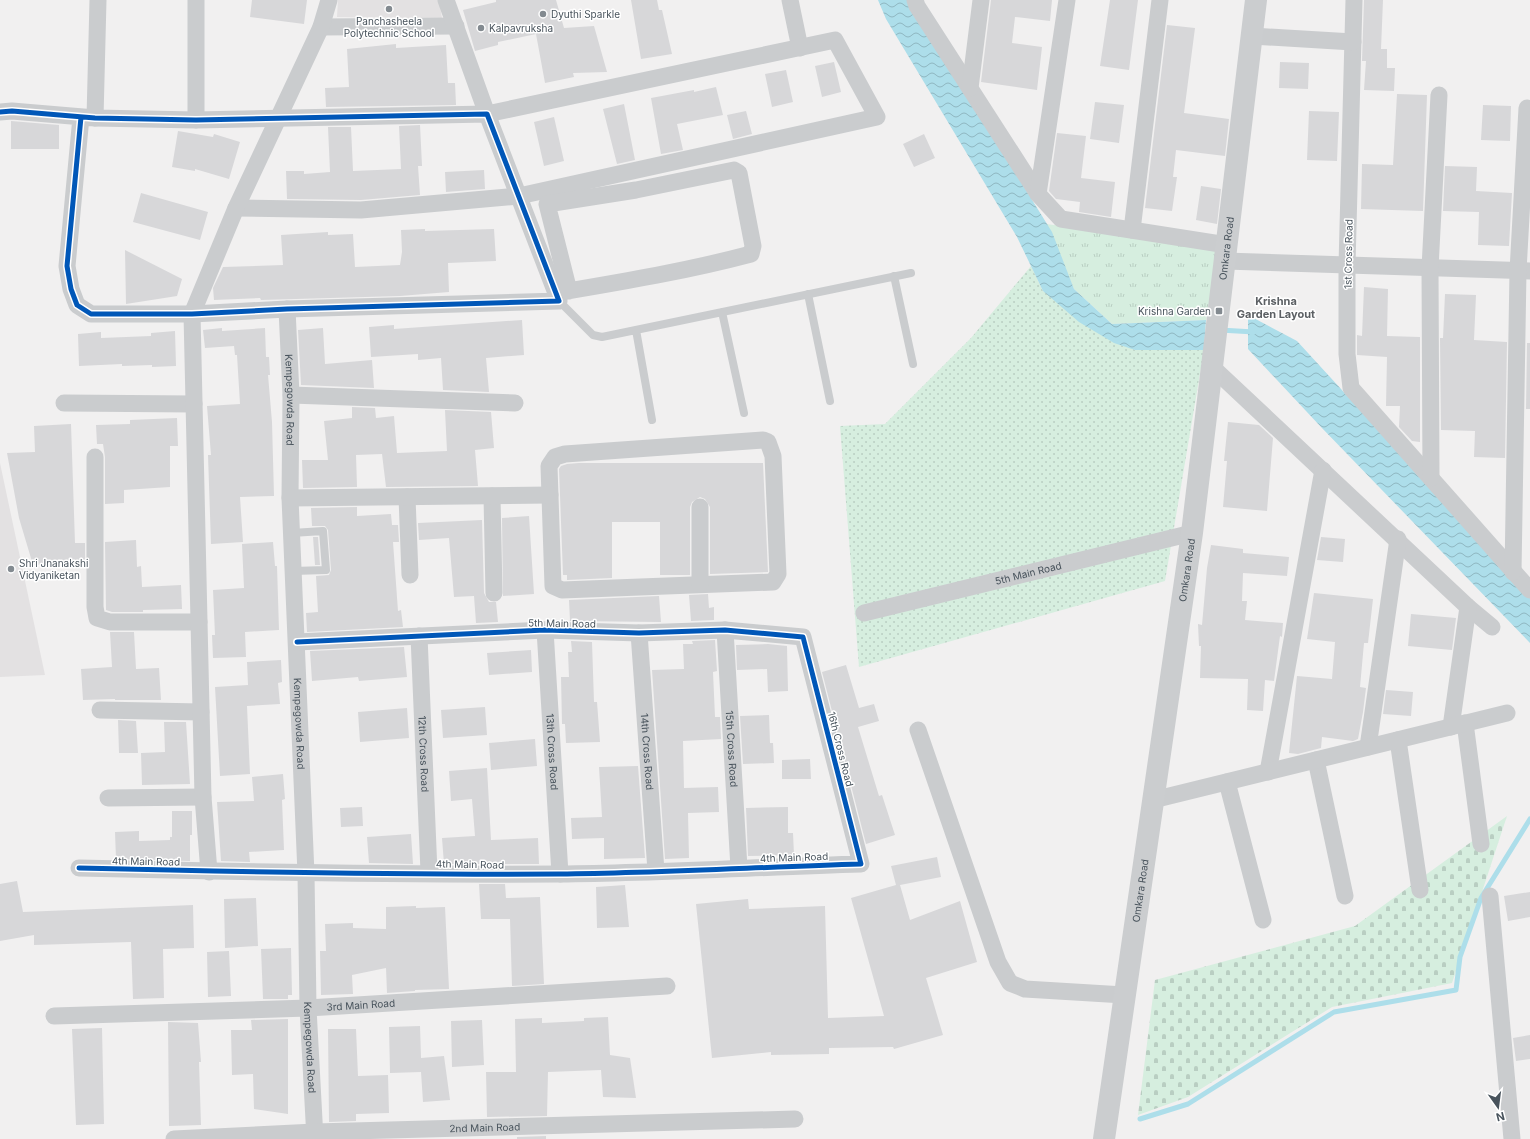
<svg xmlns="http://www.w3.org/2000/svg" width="1530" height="1139" font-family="Inter,sans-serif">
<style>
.education{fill:#e3e1e2}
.grass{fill:url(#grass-dots)}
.cemetery{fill:url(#cemetery-stones)}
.park{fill:url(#park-tufts)}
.water{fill:url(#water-waves)}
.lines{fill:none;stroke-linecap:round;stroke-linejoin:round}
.stream{stroke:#addeea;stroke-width:5}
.building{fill:#d7d7d9}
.lane{stroke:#caccce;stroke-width:8}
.street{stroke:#caccce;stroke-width:17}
.secondary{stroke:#cbcdcf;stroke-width:22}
.cycleway-casing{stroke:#fff;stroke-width:8}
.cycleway{stroke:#0057b8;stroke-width:5}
.poi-dot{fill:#838a90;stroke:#fff;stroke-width:1.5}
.labels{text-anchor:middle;stroke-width:3;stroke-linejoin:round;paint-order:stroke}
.poi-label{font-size:10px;fill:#48535c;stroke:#fff;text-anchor:start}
.street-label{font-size:10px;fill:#48535c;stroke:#fff}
.neighbourhood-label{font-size:11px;font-weight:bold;fill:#5c6064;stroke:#fff}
</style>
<defs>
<pattern id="grass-dots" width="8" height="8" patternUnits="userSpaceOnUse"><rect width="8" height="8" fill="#d6eedf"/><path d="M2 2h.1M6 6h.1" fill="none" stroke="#b9cec2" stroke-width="1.8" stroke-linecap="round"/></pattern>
<pattern id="cemetery-stones" width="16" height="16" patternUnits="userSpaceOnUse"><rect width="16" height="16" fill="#d6eedf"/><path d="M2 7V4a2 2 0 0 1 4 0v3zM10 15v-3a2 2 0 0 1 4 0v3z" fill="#b9cec2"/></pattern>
<pattern id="park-tufts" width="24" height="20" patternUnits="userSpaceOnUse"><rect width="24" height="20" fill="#d6eedf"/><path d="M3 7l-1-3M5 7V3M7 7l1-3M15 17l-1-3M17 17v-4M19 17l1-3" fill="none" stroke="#b9cec2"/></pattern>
<pattern id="water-waves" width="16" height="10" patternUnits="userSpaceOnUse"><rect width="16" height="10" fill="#addeea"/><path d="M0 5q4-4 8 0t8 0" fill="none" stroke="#8fb7c1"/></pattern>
</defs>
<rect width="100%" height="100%" fill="#f1f0f0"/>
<path class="education" d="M338,0H439L442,18L337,17Z
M0,463L45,675L0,677Z"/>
<path class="grass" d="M1031,266L1043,291L1135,350H1204L1165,581L859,667L840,426L885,424L971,338Z"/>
<path class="cemetery" d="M1507,816L1452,983L1332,1007L1188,1097L1138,1115L1155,980L1355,926Z"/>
<path class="park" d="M1046,224L1219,246L1206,320L1112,324L1074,289Z"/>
<path class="water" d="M878,0H908L1052,232L1074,289L1112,324L1206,320L1204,350H1135L1114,343L1079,322L1043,291L1017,237L886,19Z
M1248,315L1297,341L1530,595V643L1321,427L1248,349Z"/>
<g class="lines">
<path class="stream" d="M1220,330L1254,332
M1140,1119L1188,1104L1334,1012L1456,990L1460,957L1481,898L1530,819"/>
</g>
<path class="building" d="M252,0H307L304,24L250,17Z
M496,0H556L564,28L594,26L607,72L573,73L574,77L545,83L536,34L498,42V45L475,51L463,10L496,2Z
M631,0H657L659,10H662L672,54L641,59Z
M991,0H1052L1050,21L1015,17L1012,43L1042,47L1037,90L981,82Z
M1110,0H1138L1129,70L1100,66Z
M1364,0H1383L1381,49H1387V68H1395L1394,91L1364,90L1366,61H1362Z
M1167,25L1195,28L1184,113L1229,119L1225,156L1176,150L1173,177H1177L1172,211L1145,208Z
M396,44V48L446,45L448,83H455L456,105L326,107L325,88L349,87L347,49Z
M834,62L841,92L822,97L815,66Z
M1280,62L1309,63L1308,89L1279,88Z
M786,70L793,102L772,107L765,74Z
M716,87L723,115L677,124L683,150L661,154L651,98L694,90V92Z
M1397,94L1427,95L1423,211L1361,209L1362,164L1393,165Z
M1095,102L1124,105L1119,143L1090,139Z
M624,104L635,160L617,164L603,109Z
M1483,105L1511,106L1510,141L1481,140Z
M746,111L752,134L733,139L727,115Z
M1309,111L1339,112L1337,161L1307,160Z
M554,117L564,161L544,166L534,122Z
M11,121L59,125V149H11Z
M420,125L422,166H418L420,195L361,200L287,199L286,171H304V174L330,172L328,127H351L353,171L401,169L399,126Z
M178,131L213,137L214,134L240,142L229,179L195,169V171L172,167Z
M1057,133L1086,136L1081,178L1115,182L1111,217L1079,212L1080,202L1056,199L1049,191Z
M924,134L935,158L914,167L903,144Z
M1445,166L1477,167L1476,191L1512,193L1509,246L1478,245L1479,212L1443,211Z
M484,170L485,189L446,192L445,172Z
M1201,186L1221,189L1217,224L1196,220Z
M141,193L208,212L200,240L133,222Z
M425,229V231L494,229L496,261L448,263L449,292L400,296L261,300L260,298L214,300L213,288L223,267L283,265L281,235L328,232V235L353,234L355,267L400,265L402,252L401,230Z
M125,250L182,279L177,296L126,304Z
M1364,287L1388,289L1387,336L1420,337V442L1412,441L1399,427L1400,406H1386L1387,357L1357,355V335L1362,336Z
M1445,294L1476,295L1474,340L1507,342L1505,458L1474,457L1475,431L1441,430L1440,338H1443Z
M522,320L524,355L486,358L489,392L443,390L441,358L418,360V354L371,357L369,327L394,325V329Z
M222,328V331L265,328L266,357H269L270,375H268L272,422L274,496L240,497L243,542L211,544L208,455H211L207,406L240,404L237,355H235L234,346L205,348L203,330Z
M323,328L325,364L372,360L374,388L301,385L298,330Z
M175,331L176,366L152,367V365L122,366V364L79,366L78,334L101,332V338L151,336V333Z
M1527,343H1530V409H1526Z
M352,407L375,408L376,418L394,416L397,453L447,451L445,410L491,412L494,448L475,450L478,486L386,487L382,454L356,455L357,487L303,488L302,460H328L324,421L352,418Z
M177,418L178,446H170V487L124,490V503L105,504V457L103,444H97L96,425L130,424V420Z
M1228,422L1259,425L1273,438L1267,511L1223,507L1227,461H1224Z
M71,424L75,543H85V563L33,565L19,518L7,453L35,452L34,426Z
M579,463H763L768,572L710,574V507L705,499L700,497L692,502L690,507V575H660V522H612V578L567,580V575H563L559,469L561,466L567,464Z
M357,507V516L391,514L392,525H398L399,542H393L398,611L401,610L403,627L307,632L306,613L318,612L316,576L329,575L331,570L328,530L325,526H312L311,508Z
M529,516L534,594L503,596L502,518Z
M482,520L484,593L489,602H496L498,622L476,623L474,596L454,597L449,538L419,540L418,523Z
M313,537H318L320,565H315Z
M1321,537L1345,539L1343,562L1317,560Z
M136,540L137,567L141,566L142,587L181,585L182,609L143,610V612H112L106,610L105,542Z
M273,542L275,566H277L279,630L245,632L246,657L213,658L212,635H215L213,590L244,588L242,544Z
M1211,545L1243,549V553L1289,557L1287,576L1243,573L1242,601H1247L1245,620L1283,623L1282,637L1280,636L1274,681L1265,680L1263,711L1247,710L1248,679L1200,678L1201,646H1199L1198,624L1202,625L1207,568Z
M1314,593L1373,599L1368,643H1364L1360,687L1366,688L1363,712L1358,739L1353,741L1322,737L1321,748L1298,754L1289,753L1297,676L1332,679L1335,642L1307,639Z
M708,594L709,608L714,607V620L691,621L689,595Z
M659,596L661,622L570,621L569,600Z
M1411,614L1456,618L1452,650L1408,646Z
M110,632H134L136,669L159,668L161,700H115V699L83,700L81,669L112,667Z
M715,640L717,671L713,672L715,717H720L721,739L683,741L684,788L718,787L719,812L688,813L689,858L665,859L652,670L684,669L683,644H693L692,641Z
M571,641L592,642L594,702H597L600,742L566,743L565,724H562L561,677H569L568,652H572Z
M768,644L787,646L788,691L768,692L767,669L737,670L736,645Z
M404,647L407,677L359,681L358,677L312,681L310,651Z
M531,650L532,672L489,675L487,653Z
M281,660L282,682L278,683L280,704L247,706L250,774L220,776L215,687L248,685L247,662Z
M846,665L859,708L874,704L879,721L858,727L879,796L882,795L895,835L866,844L822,672Z
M1386,690L1413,692L1411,716L1383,714Z
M485,707L487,735L443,738L441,710Z
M407,708L409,738L360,742L358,712Z
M769,715L770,743H773L774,763L743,764L740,716Z
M118,720L136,721L138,753H119Z
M164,722H186L190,784L142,785L141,753L165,752Z
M535,739L537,766L491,770L489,743Z
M810,759L811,779H782V760Z
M638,766L645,858L604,859V838L572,839L571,818L602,817L599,767Z
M487,768L491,840L538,838L539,864H444L442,838L475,836L472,799L451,801L449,771Z
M283,774L285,799L282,800L284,850L249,852L250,862L221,861L217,802L254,801L252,777Z
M362,807L363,826L341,827L340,808Z
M788,807V833H793L794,855L748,856L746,808Z
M172,811H192V835H190V861L116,859L115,832L139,831V841L170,840V837H172Z
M411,834L413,864L369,863L367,837Z
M937,857L941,877L900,885L910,920L960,901L977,962L926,978L943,1035L894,1049L893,1047L829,1048V1054L771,1055V1052L712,1058L696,904L748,899L749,909L825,906L828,1018L884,1016L851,898L896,885L891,866Z
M17,881L23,912L193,905L194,948L163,949L164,998L133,999L131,942L34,945V935L0,941V884Z
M479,884H505L506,898L540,897L544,984L512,986L510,919H481Z
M625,885L629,927L597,928L596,887Z
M1530,892V917L1508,921L1504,896Z
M256,898L258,946L225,948L224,899Z
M416,906V908L445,907L449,989L415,990V991L387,993L386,968L352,975L353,994L321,995L320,951H326L325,924L353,923V928L386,929V907Z
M291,948L292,995H288V999H263L261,949Z
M229,951L231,996L208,997L207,952Z
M608,1017L610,1055L630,1058L636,1098L603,1097L601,1070L548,1072L547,1116L487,1117L486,1072H516L515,1019L542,1018V1023L584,1021V1018Z
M288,1019V1114L254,1109L253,1074L232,1075L231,1030H252L251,1020Z
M482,1020L484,1065L452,1067L451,1021Z
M168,1022L198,1023L201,1062H199L201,1125L169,1126Z
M420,1026L421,1058L444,1056L450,1100L423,1102L421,1072L390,1073L389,1027Z
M102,1028L104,1124L76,1125L72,1029Z
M328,1029H356L358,1076L388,1075L389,1113L356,1114V1121L329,1122Z
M1530,1035V1059L1516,1061L1513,1038Z
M546,1136V1139H517V1137Z"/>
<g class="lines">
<path class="lane" d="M894,276L913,364
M808,294L830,401
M559,301L593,335L602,337L911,273
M722,312L744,413
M636,330L652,420
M292,533L323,531L326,570L293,571"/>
<g class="street">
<path d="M196,0V120"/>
<path d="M790,0L800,48"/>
<path d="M915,0L917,6L1038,194L1061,219L1227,245"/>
<path d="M1354,0L1347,265V354L1351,388L1530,590"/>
<path d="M321,27L456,26"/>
<path d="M1252,36L1353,42"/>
<path d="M970,88L981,0"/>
<path d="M0,112L12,111L95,118L196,120L487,114L559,301L287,309L192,314H91L77,305L71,289L67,266L81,117"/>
<path d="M95,118L98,0"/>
<path d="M1038,194L1067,0"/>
<path d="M236,208L361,210L519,196L877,117L835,40L487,114L446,0"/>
<path d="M1132,230L1160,0"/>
<path d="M1225,261L1530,271"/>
<path d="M556,293C621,282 687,271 751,254L753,246L739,173L734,170L636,190L547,204L569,291"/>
<path id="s1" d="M287,309L291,395L290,498L306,874L308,1008L315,1139"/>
<path d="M1212,367L1468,607L1492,627"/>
<path d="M291,395L515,403"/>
<path d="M64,403L194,404"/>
<path d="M763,440L768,442L773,456L778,574L773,582L562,590L553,586L549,466L555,457L565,454Z"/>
<path d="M95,457V607L97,618L110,622H199"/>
<path d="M1431,478L1430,268L1439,95"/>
<path d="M492,496L494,593"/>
<path d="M407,497L410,575"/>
<path d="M290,498L550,495"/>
<path d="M700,507V584"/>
<path d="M1513,572L1518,271L1527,108"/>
<path id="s2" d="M864,613L1192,533"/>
<path id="s3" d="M545,630L560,874"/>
<path id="s4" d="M725,630L739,868"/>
<path id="s5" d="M639,633L656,871"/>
<path id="s6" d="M419,636L429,872"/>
<path d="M100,710L201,712"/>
<path d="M1465,723L1481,844"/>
<path d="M1451,727L1468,607"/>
<path d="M918,730L998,962L1010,983L1025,989L1124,995"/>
<path d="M1398,740L1420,890"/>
<path d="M1368,747L1398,539"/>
<path d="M1316,760L1345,896"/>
<path d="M1268,772L1323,470"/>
<path d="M1227,782L1263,920"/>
<path d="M108,798L203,797"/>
<path d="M1153,800L1507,713"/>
<path d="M79,868C239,872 399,875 559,874C659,873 760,867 861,864L803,637L725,630L639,633L545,630L297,642"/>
<path d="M209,872L203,797L192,314L236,208L321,27L329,0"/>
<path d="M1490,896L1512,1139"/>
<path id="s7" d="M54,1016L308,1008L667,986"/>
<path id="s8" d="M174,1139L315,1132L795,1119"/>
</g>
<path class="secondary" id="s9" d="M1104,1139L1192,533L1256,0"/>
<defs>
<path id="cycleway" d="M0,112L12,111L95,118L196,120L487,114L559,301L287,309L192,314H91L77,305L71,289L67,266L81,117
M79,868C239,872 399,875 559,874C659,873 760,867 861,864L803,637L725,630L639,633L545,630L297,642"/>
</defs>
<use href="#cycleway" class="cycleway-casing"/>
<use href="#cycleway" class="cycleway"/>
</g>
<g class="poi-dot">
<circle cx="389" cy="9" r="4"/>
<circle cx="543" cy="14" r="4"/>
<circle cx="481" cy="28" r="4"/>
<rect x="1215" y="307" width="8" height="8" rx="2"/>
<circle cx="11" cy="569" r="4"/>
</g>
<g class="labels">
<g class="poi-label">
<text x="551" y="18">Dyuthi Sparkle</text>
<text x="389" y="25" text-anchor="middle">Panchasheela<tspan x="389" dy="12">Polytechnic School</tspan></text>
<text x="489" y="32">Kalpavruksha</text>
<text x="1211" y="315" text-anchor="end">Krishna Garden</text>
<text x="19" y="567">Shri Jnanakshi<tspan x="19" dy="12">Vidyaniketan</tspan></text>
</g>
<g class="street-label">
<text dy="4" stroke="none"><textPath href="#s9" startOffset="899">Omkara Road</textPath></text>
<text transform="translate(1348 254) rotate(-89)" y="4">1st Cross Road</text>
<text dy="4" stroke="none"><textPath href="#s1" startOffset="91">Kempegowda Road</textPath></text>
<text dy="4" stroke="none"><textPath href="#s9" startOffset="575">Omkara Road</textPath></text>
<text dy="4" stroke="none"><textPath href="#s2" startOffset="169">5th Main Road</textPath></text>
<text transform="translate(562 623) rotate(1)" y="4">5th Main Road</text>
<text dy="4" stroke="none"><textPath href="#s1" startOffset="415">Kempegowda Road</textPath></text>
<text dy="4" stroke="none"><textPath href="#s4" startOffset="119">15th Cross Road</textPath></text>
<text transform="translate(841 749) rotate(76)" y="4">16th Cross Road</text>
<text dy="4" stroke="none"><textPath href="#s3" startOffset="122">13th Cross Road</textPath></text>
<text dy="4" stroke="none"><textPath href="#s5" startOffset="119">14th Cross Road</textPath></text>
<text dy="4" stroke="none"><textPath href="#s6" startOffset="118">12th Cross Road</textPath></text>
<text transform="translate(794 857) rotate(-2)" y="4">4th Main Road</text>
<text transform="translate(146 861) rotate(1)" y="4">4th Main Road</text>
<text transform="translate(470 864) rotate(1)" y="4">4th Main Road</text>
<text dy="4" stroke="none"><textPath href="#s9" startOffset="251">Omkara Road</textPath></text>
<text dy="4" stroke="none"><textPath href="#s7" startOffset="307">3rd Main Road</textPath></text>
<text dy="4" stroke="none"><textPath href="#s1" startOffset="739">Kempegowda Road</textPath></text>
<text dy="4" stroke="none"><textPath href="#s8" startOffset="311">2nd Main Road</textPath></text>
</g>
<g class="neighbourhood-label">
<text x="1276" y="305">Krishna<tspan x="1276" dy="13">Garden Layout</tspan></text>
</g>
</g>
<g transform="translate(1498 1107) rotate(166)" stroke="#ffffff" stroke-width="3" paint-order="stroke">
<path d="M0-3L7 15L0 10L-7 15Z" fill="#48535c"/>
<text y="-6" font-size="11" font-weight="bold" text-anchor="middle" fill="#48535c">N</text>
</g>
</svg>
